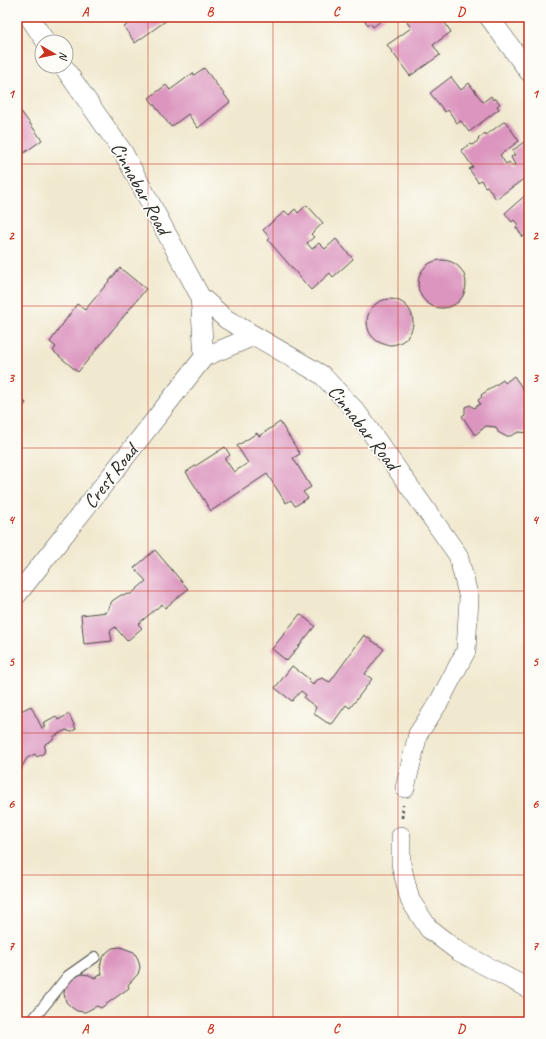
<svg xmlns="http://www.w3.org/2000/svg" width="546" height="1039" font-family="Caveat,sans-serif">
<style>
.building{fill:#dc95bf}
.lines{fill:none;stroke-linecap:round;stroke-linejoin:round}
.service-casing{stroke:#494844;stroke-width:12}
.minor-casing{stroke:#494844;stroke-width:20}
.path{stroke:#494844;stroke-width:2.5;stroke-dasharray:3 3;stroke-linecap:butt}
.service{stroke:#fff;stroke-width:10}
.minor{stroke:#fff;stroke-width:19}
.grid{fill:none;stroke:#c8321e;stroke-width:1;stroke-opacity:0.55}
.labels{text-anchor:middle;stroke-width:3.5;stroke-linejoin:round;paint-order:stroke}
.street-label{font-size:20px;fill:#2b2b2b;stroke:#fdfcf7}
.neatline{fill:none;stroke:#c8321e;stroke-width:1.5}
.grid-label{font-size:13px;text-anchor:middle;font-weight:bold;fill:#c8321e}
</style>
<rect width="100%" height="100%" fill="#fdfcf7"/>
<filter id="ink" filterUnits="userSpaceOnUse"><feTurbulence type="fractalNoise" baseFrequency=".025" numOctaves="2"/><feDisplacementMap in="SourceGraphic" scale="8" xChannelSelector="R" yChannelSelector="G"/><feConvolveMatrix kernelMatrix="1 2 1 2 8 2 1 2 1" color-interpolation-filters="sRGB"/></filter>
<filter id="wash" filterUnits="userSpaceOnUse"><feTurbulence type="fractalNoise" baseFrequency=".012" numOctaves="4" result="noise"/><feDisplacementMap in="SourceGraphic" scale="16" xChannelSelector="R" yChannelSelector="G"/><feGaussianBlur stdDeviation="0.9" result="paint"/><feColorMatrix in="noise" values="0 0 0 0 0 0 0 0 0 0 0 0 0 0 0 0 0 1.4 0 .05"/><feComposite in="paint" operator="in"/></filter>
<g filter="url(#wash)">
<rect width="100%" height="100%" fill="#f1e9cf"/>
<g id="blocks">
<path class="building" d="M124,17H171L135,43L124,27L128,24Z
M362,17H386L373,27L370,23L368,25Z
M415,17H441L451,32L433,45L440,55L410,76L387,45L411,28L407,22Z
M204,68L230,102L198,128L188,114L171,127L149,98L166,85L170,90L193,73L194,75Z
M451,77L461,90L469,83L483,102L491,96L493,100L495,98L500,104L497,106L499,109L469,132L461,121L457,123L448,110L445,112L430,93Z
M17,106L42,140L24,153L17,144Z
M505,121L519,141L500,155L506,164L509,162L513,167L515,165L511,157L515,155L512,151L525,141L529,145V175L496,199L487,186L485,187L481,180L478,182L469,169L473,167L461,150L470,144L472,145L479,140L478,139L485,133L486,135Z
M529,192V241L525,235L523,237L516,227L518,225L514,220L512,222L505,213Z
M307,205L323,223L311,234L314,237L307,243L312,249L319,243L325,249L336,239L353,259L333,277L330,273L311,290L268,240L270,238L263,230L285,211L289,215L295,209L298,213Z
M418 284a24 24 0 1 1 48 0a24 24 0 1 1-48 0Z
M120,268L146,289L78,372L53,351L56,347L50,342L77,304L85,310Z
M367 322a23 23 0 1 1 46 0a23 23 0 1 1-46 0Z
M514,376L529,398V433L519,432L510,436H505L498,432L496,427L486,426L475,435L462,416L465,414V407L470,405L474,408L480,404L478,400L482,397L481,395L503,380L505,383Z
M17,395L26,403L17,414Z
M280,422L300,454L293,458L311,487L303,492L308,498L295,506L291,500L286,503L267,474L211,511L186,472L225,447L230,455L225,459L234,472L248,463L237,446L257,433L259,436Z
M155,550L188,589L165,608L162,604L138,624L142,628L127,641L115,627L110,631L112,641L84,644L81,615L107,612L112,601L121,595L131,594L146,581L134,568Z
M300,614L315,626L287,661L272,649Z
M364,635L384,649L365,674L372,679L350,708L346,705L333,723L331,724L326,722L316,715L314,712L316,707L304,698L306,695L301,691L292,701L275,688L292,666L309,679L308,681L313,685L315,681L322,678L330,682Z
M31,706L42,728L45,727L43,723L56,716L58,720L69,714L76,729L71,732L66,730L53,737L54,739L45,744L44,753L37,757L35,754L27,758L20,770L17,769V713Z
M120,947L134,952L138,959L140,967L138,974L128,985L129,988L101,1008L97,1006L85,1012L77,1011L71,1007L66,1002L64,994L65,987L75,976L82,974L89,975L95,978L102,974L100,967L102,959L106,953L112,948Z"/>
</g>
</g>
<g filter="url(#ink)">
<use href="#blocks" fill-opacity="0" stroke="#494844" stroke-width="1"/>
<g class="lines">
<defs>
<path id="service" d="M31,1022L68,976L95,957"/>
<path id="minor" d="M29,17L46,42
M489,17L529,72
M63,66L123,152L200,296L226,319L322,375L356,411L458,555L469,598L466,651L439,702L418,734L405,788
M200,296L204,357
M17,595L204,357L254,336
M401,836V864L410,900L429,929L458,951L529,989"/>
</defs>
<use href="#service" class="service-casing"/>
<use href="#minor" class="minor-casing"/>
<path class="path" d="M402,818L403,805"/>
<use href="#service" class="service"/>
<use href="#minor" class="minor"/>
</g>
</g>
<path class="grid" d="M148,17V1022M273,17V1022M398,17V1022M17,164H529M17,306H529M17,448H529M17,591H529M17,733H529M17,875H529"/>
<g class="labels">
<g class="street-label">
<text transform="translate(141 188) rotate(61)" y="7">Cinnabar Road</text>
<text transform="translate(364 427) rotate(52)" y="7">Cinnabar Road</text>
<text transform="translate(110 476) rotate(-52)" y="7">Crest Road</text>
</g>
</g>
<rect width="546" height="1039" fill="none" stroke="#fdfcf7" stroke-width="44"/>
<g transform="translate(54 54) rotate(99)"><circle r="19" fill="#fdfcf7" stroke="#a9a8a5"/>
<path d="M0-3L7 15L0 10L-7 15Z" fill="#c8321e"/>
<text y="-6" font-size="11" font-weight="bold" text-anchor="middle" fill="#2b2b2b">N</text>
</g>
<rect x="22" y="22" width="502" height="995" class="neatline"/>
<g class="grid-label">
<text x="85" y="16">A</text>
<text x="210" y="16">B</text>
<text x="336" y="16">C</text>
<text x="461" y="16">D</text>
<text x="11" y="98">1</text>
<text x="535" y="98">1</text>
<text x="11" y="240">2</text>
<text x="535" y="240">2</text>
<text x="11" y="382">3</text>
<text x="535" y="382">3</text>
<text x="11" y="524">4</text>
<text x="535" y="524">4</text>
<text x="11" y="666">5</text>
<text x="535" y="666">5</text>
<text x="11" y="808">6</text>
<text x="535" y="808">6</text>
<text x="11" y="950">7</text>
<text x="535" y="950">7</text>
<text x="85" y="1033">A</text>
<text x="210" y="1033">B</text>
<text x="336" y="1033">C</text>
<text x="461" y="1033">D</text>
</g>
</svg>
